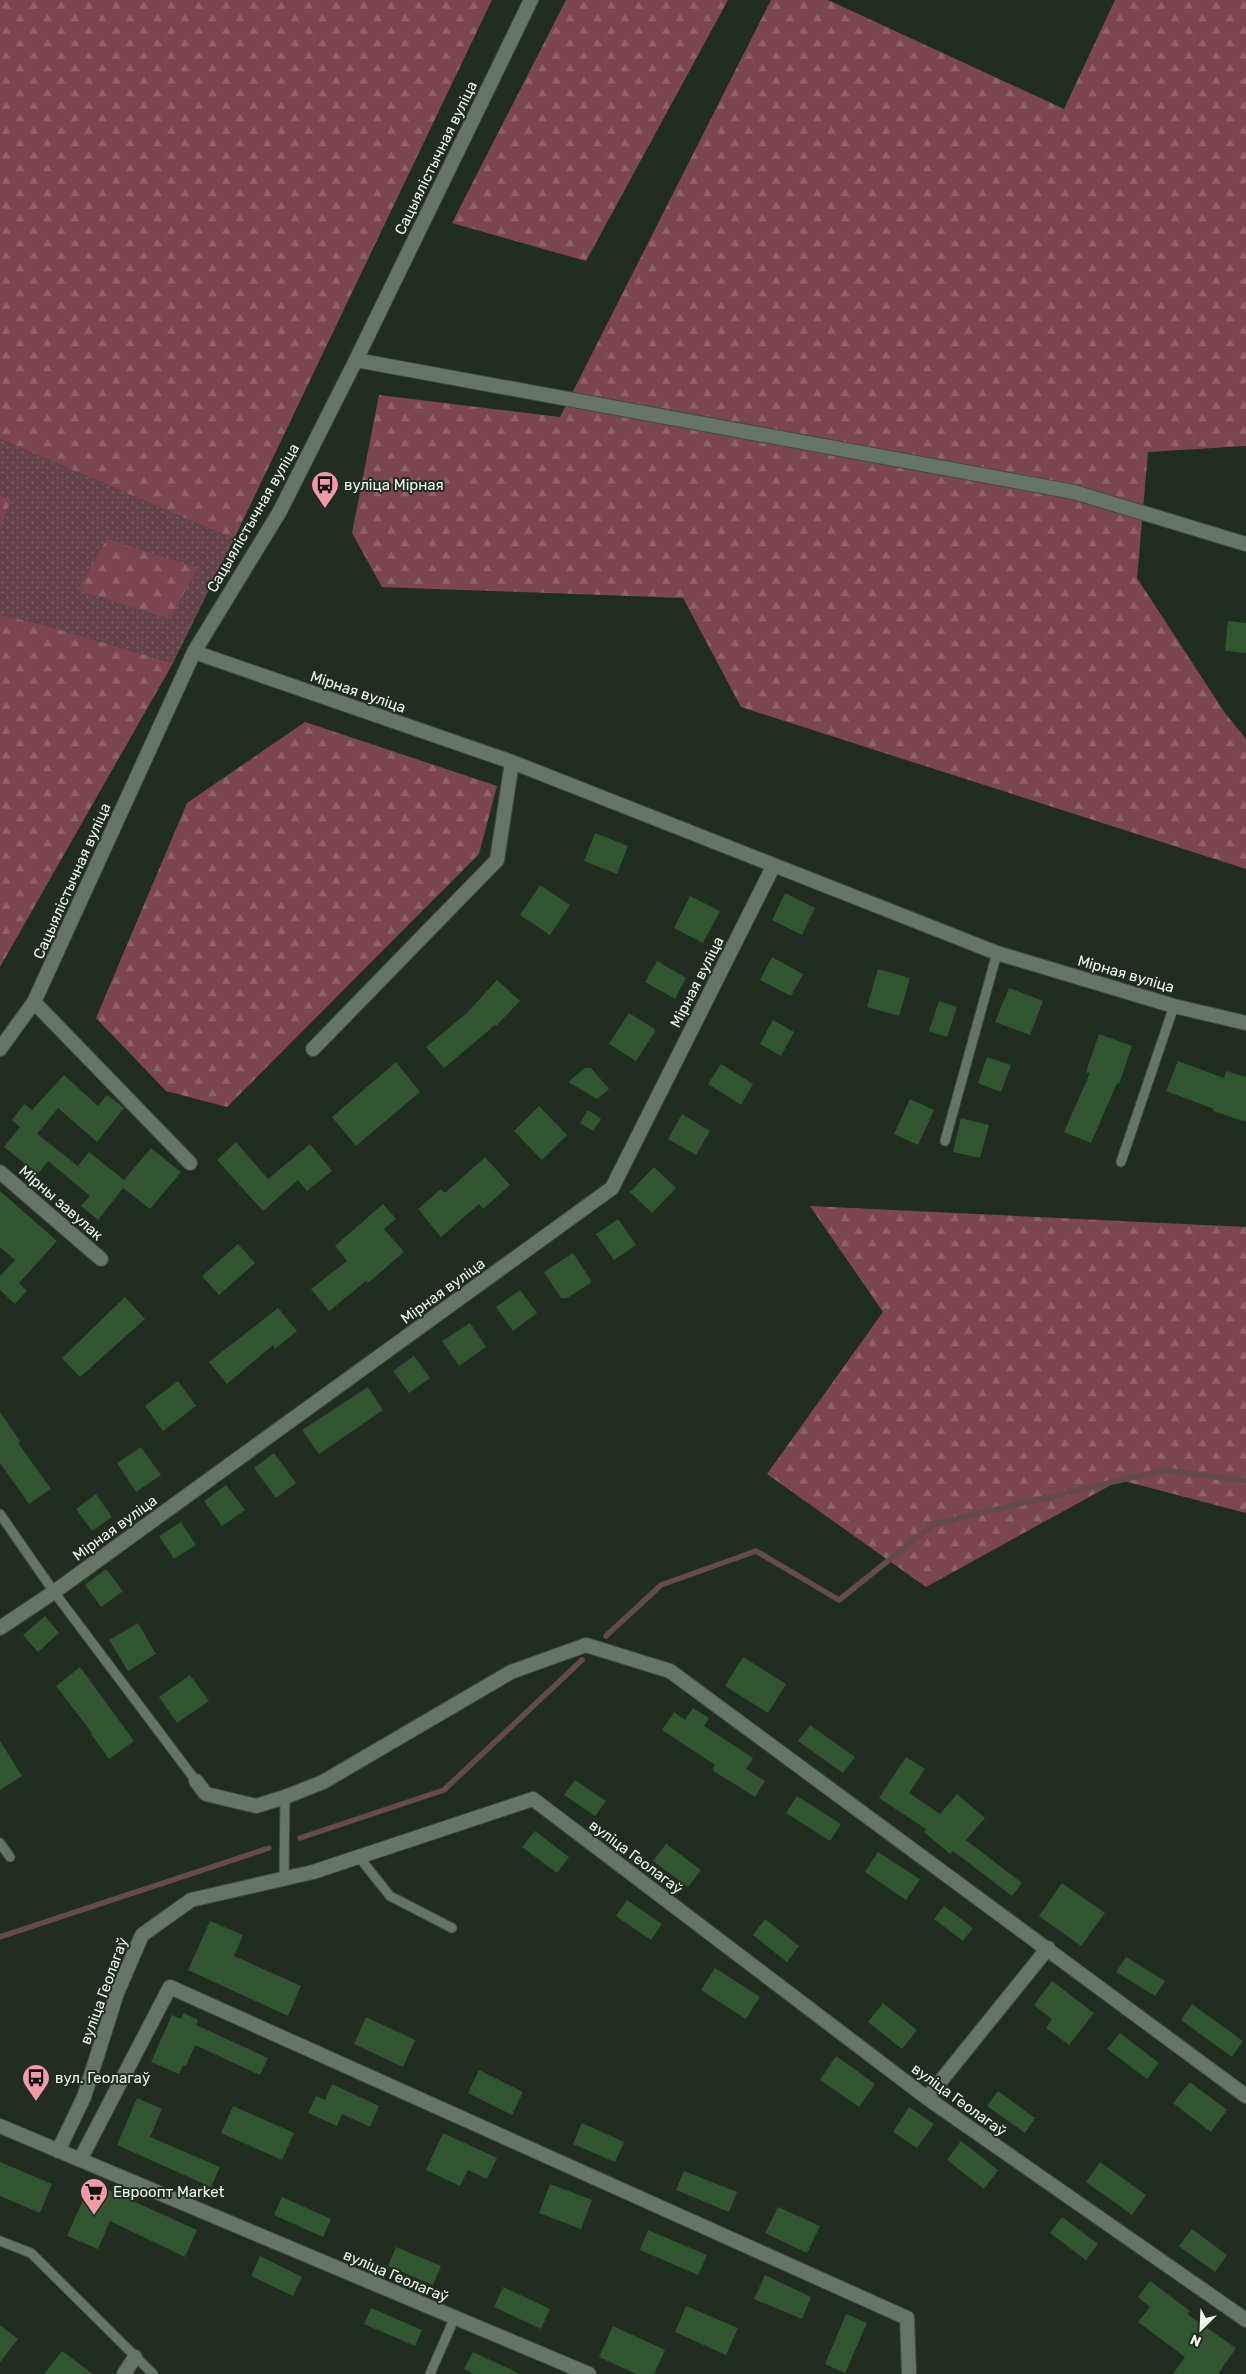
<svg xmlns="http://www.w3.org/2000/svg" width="1246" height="2374" font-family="Rubik,sans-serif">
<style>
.grass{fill:url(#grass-dots)}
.forest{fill:url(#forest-firs)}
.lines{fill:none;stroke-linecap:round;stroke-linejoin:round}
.stream{stroke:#634a4d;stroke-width:5.5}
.building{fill:#315530}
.service-casing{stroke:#414b40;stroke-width:11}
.minor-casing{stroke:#414b40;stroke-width:16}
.secondary-casing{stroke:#414b40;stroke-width:16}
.service{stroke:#667465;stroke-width:9}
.minor{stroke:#667465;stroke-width:14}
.secondary{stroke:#667465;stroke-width:14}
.labels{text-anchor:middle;stroke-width:4;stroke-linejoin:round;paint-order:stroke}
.street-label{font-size:15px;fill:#eef6ed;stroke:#212d20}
.poi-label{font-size:15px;fill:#eef6ed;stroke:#212d20;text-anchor:start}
</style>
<defs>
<pattern id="grass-dots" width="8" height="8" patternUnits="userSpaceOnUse" patternTransform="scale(1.25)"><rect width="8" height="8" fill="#654449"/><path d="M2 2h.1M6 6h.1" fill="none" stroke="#7b6064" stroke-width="1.8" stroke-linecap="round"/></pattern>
<pattern id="forest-firs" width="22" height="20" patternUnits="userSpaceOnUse" patternTransform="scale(1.25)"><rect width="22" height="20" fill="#7c4650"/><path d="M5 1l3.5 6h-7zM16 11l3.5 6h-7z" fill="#8f616a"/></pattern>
</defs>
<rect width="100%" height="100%" fill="#212d20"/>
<path class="grass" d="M0,439L234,539L173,663L41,624L0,615Z"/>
<path class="forest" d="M0,0H492L234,539L0,439Z
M566,0H728L586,261L452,223Z
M771,0H828L1064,109L1115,0H1246V446L1148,452L1137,578L1225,713L1246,739V869L741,707L683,598L382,587L352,533L379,395L560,417Z
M0,496L11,500L0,528Z
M107,539L197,568L170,619L78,590Z
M0,615L41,624L173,663L0,967Z
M305,722L497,786L479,854L227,1107L166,1091L96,1018L187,803Z
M810,1206L1246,1227V1513L1120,1480L926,1587L767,1474L883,1312Z"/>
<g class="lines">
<path class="stream" d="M606,1636L661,1585L756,1551L839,1600L934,1524L1164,1470L1246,1481
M300,1838L444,1790L582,1660
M0,1937L269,1848"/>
</g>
<path class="building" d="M1228,621L1246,623V653L1225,651Z
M595,833L628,846L617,874L584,861Z
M540,885L570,905L550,935L520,915Z
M785,893L815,908L802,935L772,920Z
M690,896L720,911L703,943L674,928Z
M772,957L803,974L791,996L760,980Z
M657,961L686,978L675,999L645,982Z
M878,969L910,978L899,1016L867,1007Z
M497,980L520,1001L496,1026L495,1025L444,1068L426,1047L467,1013Z
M1009,988L1043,1001L1030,1035L995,1022Z
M939,1001L957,1007L947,1037L929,1031Z
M629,1013L656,1030L636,1061L609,1044Z
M773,1020L794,1032L781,1056L760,1044Z
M1099,1034L1132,1046L1119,1084L1117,1083L1091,1143L1064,1132L1090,1073L1086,1072Z
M987,1057L1011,1065L1001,1092L978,1083Z
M1178,1061L1224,1078L1226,1071L1246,1077V1122L1213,1111L1214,1109L1166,1091Z
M396,1062L420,1092L356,1146L332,1117Z
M721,1064L753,1084L741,1105L708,1084Z
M585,1068H591L609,1089L597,1099L568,1082Z
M64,1075L98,1106L107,1095L124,1108L97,1142L58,1108L37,1134L78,1166L89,1152L124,1180L151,1148L181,1172L150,1209L123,1188L98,1220L81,1206L90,1196L48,1161L38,1174L4,1147L20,1127L12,1120L24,1104L32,1110Z
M910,1099L934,1110L918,1145L894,1134Z
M539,1106L567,1135L542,1160L514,1131Z
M588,1110L601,1119L593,1131L580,1123Z
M682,1114L710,1131L696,1155L668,1139Z
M961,1118L989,1125L980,1158L953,1152Z
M236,1142L268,1179L310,1144L332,1171L307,1191L298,1180L263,1211L217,1160Z
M485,1157L510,1185L483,1209L479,1204L441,1237L418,1209L441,1189L445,1193Z
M654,1167L676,1188L652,1213L630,1192Z
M0,1191L57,1241L19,1283L27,1291L15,1304L0,1290V1276L15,1260L0,1247Z
M383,1204L396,1219L384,1229L404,1252L368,1283L366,1281L329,1311L311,1289L347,1261L335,1246Z
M618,1219L636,1245L614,1260L596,1234Z
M238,1244L255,1263L219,1295L202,1276Z
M573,1253L592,1282L567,1298H561L544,1272Z
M520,1290L537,1313L513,1331L496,1307Z
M125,1297L145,1319L80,1377L62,1358Z
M278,1308L297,1331L275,1349L273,1345L227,1384L209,1362Z
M470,1323L486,1347L459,1366L442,1341Z
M414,1356L430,1378L409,1393L393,1371Z
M178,1381L196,1406L163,1431L145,1406Z
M368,1387L383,1410L319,1454L302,1430Z
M0,1412L20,1441L18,1443L51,1489L29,1504L0,1463Z
M141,1447L161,1475L136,1492L117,1463Z
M274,1453L296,1483L276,1498L254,1468Z
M226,1485L245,1510L222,1526L204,1501Z
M96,1494L112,1517L92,1531L76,1509Z
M181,1522L196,1545L174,1559L159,1536Z
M106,1569L123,1591L101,1607L85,1585Z
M45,1616L59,1633L38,1652L23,1635Z
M138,1623L156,1654L128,1671L109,1640Z
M743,1657L786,1684L768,1713L725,1686Z
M80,1667L134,1741L109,1759L91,1734L92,1733L56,1686Z
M190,1675L209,1701L177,1723L159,1697Z
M693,1708L709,1718L704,1726L753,1758L746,1769L765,1781L755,1797L712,1770L715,1765L662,1730L674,1712L685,1720Z
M810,1725L855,1757L843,1773L798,1741Z
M0,1741L22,1776L0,1790Z
M906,1757L925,1769L909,1793L940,1814L957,1794L985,1818L966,1840L1022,1883L1012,1896L953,1851L950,1854L924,1832L926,1829L879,1798Z
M575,1780L606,1801L595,1816L564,1795Z
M797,1796L841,1824L830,1841L786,1813Z
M535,1831L569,1857L557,1873L522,1847Z
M666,1844L701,1870L688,1887L653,1861Z
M878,1852L920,1879L906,1900L865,1872Z
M1062,1883L1105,1913L1081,1946L1039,1916Z
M627,1900L662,1924L651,1940L616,1916Z
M944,1906L973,1928L963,1941L934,1919Z
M765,1919L799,1946L787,1962L753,1935Z
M210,1921L243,1935L234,1956L301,1986L288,2016L188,1970Z
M1126,1957L1165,1981L1155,1996L1116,1972Z
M715,1968L760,1997L746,2019L701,1990Z
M1052,1981L1094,2013L1069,2045L1046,2028L1052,2019L1034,2005Z
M883,2003L917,2030L902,2049L868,2022Z
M1192,2004L1243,2041L1232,2057L1181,2020Z
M184,2013L198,2020L196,2025L268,2058L260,2075L195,2045L186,2066L183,2065L179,2074L151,2062L172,2015L181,2019Z
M366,2017L415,2040L403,2067L354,2044Z
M1120,2033L1159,2063L1147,2079L1107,2049Z
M836,2056L875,2084L859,2107L820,2080Z
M479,2070L523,2092L512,2115L468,2093Z
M1190,2082L1227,2110L1211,2132L1173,2103Z
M332,2084L379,2106L370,2127L342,2114L337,2126L308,2113L316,2096L325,2100Z
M998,2091L1035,2118L1025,2133L987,2106Z
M137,2098L162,2109L150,2137L220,2167L211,2187L117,2145Z
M233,2106L294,2133L282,2160L221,2133Z
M909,2107L934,2124L917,2148L893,2132Z
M582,2123L624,2142L615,2162L573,2144Z
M443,2133L497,2158L487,2179L468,2170L460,2186L426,2170Z
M961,2141L998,2170L984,2189L947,2160Z
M0,2162L52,2184L40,2213L0,2196Z
M1100,2162L1146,2195L1132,2215L1086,2182Z
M684,2171L737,2192L729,2212L676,2190Z
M91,2182L197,2230L185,2257L110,2221L98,2249L67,2236Z
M550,2184L592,2200L581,2229L539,2213Z
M282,2197L331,2219L323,2237L274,2215Z
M778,2207L820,2226L807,2253L765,2233Z
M1062,2217L1098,2244L1086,2260L1050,2233Z
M1192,2229L1227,2255L1215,2272L1179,2246Z
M648,2230L707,2255L698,2275L640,2250Z
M396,2247L441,2266L433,2285L388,2266Z
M260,2256L302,2277L293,2296L251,2276Z
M765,2275L811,2297L802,2319L754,2299Z
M1150,2281L1190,2311L1187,2314L1236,2348L1218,2374H1173L1185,2357L1138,2322L1150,2307L1138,2297Z
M503,2287L550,2309L541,2329L494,2307Z
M686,2306L738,2328L726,2355L675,2332Z
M371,2308L422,2330L415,2346L364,2324Z
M846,2314L867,2323L845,2373L825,2364Z
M0,2325L18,2339L0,2362Z
M613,2326L665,2350L654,2374H636L599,2357Z
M62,2351L93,2374H44Z
M473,2352L520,2374H474L464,2369Z"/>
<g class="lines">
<defs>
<path id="service" d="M945,1141L997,953
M1121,1162L1174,1006
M0,1514L54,1592L196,1781
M0,1843L10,1857
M359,1857L390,1896L452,1928
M284,1878L285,1797
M0,2241L31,2253L153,2374
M430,2374L454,2319"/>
<path id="minor" d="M356,360L1074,492L1246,544
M194,652L512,762L997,953L1174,1006L1246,1023
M34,1002L190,1163
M313,1049L497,860L512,762
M0,1172L101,1259
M0,1628L54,1592L612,1188L773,867
M196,1781L206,1794L256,1806L285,1797L323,1782L511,1672L586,1645L670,1671L1246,2096
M927,2098L1048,1948
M0,2126L589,2374
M58,2151L84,2097L117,1993L142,1935L191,1900L313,1872L533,1799L927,2098L1246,2320
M80,2160L170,1987L907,2318L909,2374
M124,2374L135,2357"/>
<path id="secondary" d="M0,1049L34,1002L194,652L280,511L356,360L531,0"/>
</defs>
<use href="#service" class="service-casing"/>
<use href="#minor" class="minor-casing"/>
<use href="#secondary" class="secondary-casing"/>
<use href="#service" class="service"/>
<use href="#minor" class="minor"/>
<use href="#secondary" class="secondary"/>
</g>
<defs>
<symbol id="bus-pin" viewBox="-11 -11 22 30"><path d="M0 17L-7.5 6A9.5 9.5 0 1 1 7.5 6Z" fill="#f39aaa" stroke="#212d20"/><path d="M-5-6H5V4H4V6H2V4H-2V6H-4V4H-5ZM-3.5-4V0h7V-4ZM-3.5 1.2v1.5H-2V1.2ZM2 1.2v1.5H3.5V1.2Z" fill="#111"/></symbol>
<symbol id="supermarket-pin" viewBox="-11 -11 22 30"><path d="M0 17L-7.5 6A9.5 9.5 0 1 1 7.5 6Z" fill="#f39aaa" stroke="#212d20"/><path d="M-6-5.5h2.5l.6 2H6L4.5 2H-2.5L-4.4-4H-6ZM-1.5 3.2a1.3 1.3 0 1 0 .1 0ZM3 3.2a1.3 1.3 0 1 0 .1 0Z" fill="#111"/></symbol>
</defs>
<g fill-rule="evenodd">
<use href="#bus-pin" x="309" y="469" width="32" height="43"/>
<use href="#bus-pin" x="20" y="2062" width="32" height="43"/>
<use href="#supermarket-pin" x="78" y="2176" width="32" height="43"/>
</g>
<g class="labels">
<g class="street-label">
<text transform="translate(436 158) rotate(-64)" y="5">Сацыялістычная вуліца</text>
<text transform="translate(253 518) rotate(-60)" y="5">Сацыялістычная вуліца</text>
<text transform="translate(358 692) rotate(19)" y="5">Мірная вуліца</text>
<text transform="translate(72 881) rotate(-66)" y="5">Сацыялістычная вуліца</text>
<text transform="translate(1126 974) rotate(16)" y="5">Мірная вуліца</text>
<text transform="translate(697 982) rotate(-63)" y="5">Мірная вуліца</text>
<text transform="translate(61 1203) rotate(41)" y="5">Мірны завулак</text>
<text transform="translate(443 1291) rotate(-36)" y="5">Мірная вуліца</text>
<text transform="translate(115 1528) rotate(-36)" y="5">Мірная вуліца</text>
<text transform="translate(636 1857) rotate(37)" y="5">вуліца Геолагаў</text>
<text transform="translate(104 1991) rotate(-70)" y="5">вуліца Геолагаў</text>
<text transform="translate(959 2100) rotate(36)" y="5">вуліца Геолагаў</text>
<text transform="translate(396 2276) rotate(23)" y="5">вуліца Геолагаў</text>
</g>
<g class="poi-label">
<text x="344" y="490">вуліца Мірная</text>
<text x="55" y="2083">вул. Геолагаў</text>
<text x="113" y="2197">Евроопт Market</text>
</g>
</g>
<g transform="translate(1201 2329) rotate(204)" stroke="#212d20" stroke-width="4" paint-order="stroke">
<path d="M0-4L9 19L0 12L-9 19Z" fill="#eef6ed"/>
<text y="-8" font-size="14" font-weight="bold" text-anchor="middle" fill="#eef6ed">N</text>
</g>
</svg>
